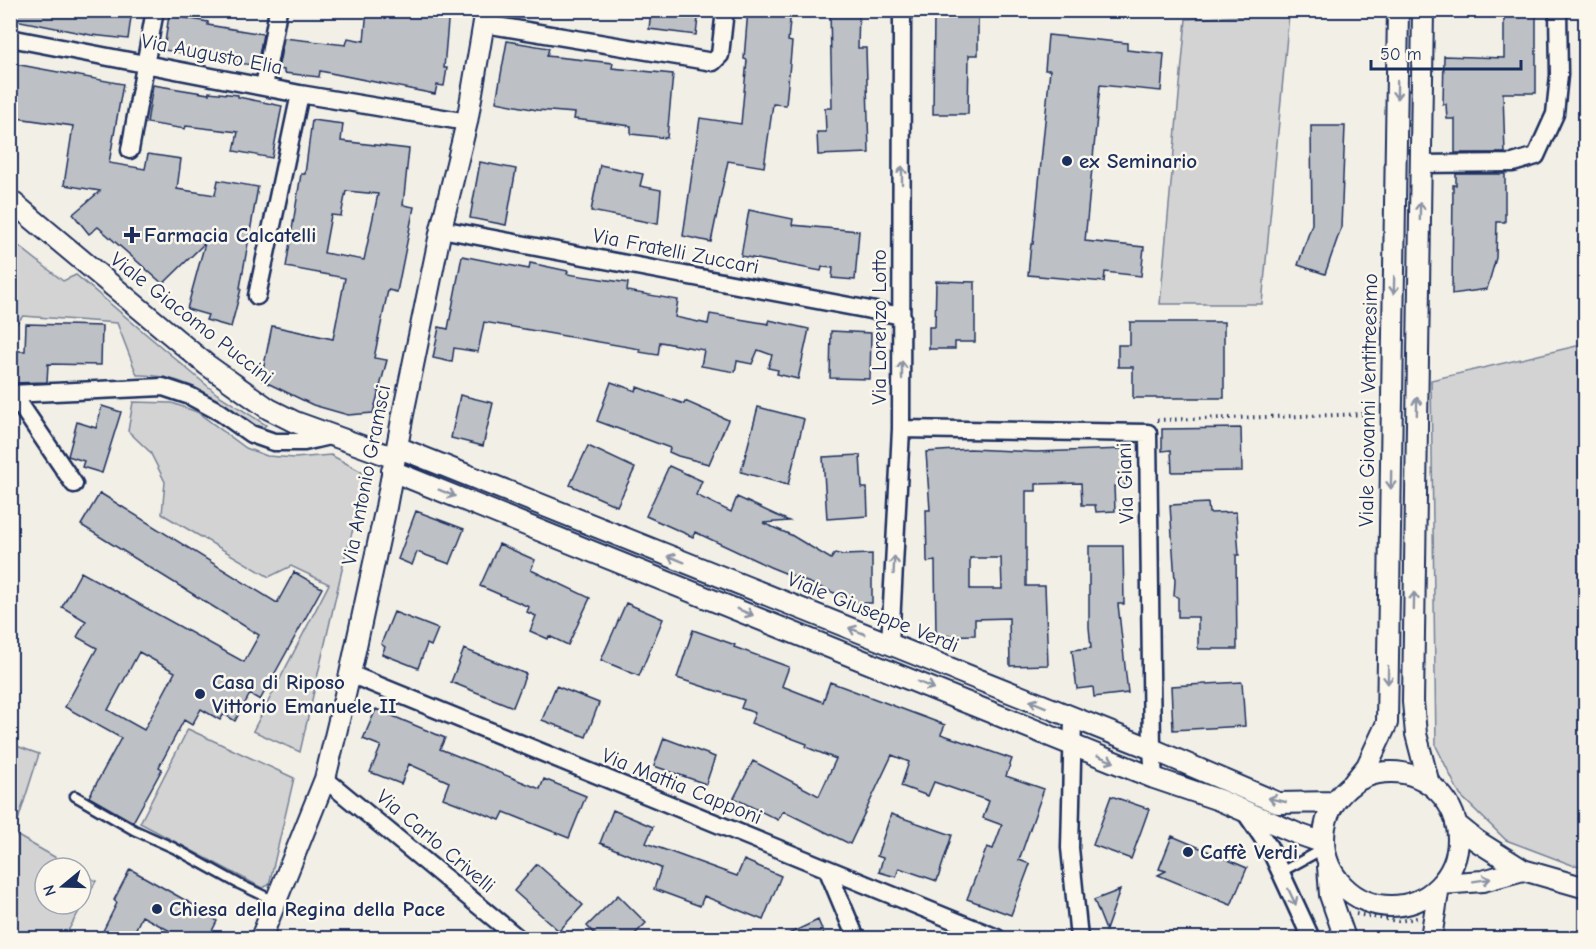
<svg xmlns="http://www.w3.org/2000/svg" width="1596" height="949" font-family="'Comic Neue',sans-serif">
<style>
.green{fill:#d2d3d2;stroke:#768198;stroke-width:1.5}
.building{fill:#bdc0c4;stroke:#1b2f5e;stroke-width:1.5;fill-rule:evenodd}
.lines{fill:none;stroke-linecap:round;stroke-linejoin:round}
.service-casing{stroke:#1b2f5e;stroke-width:13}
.minor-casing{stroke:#1b2f5e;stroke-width:21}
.tertiary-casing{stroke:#1b2f5e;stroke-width:24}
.path{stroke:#1b2f5e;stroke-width:4;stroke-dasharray:1.5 4.5;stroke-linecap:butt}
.service{stroke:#fbf7ec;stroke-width:8}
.minor{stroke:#fbf7ec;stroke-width:16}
.tertiary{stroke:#fbf7ec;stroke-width:20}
.oneway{stroke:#8b93a5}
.poi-dot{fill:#1b2f5e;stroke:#fbf7ec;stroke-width:2}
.labels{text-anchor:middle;stroke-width:5;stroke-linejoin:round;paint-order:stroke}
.street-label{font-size:21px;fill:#1b2f5e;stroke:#fbf7ec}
.poi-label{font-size:21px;font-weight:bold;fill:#1b2f5e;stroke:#fbf7ec;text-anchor:start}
</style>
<rect width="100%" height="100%" fill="#f2efe6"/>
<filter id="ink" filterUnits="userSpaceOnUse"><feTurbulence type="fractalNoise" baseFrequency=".0167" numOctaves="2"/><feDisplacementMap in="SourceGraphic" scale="12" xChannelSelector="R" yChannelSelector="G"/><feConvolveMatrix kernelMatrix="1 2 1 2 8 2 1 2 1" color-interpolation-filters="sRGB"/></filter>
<g filter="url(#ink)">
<path class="green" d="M1289,14L1262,304H1160L1186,19Z
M10,239L63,281L76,275L217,394L266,425L261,429C219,404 189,373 137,375L117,323L23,316L15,325H11Z
M1585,344H1586L1585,866L1572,865L1506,840L1460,795L1436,746L1431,380Z
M133,402L172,403L197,412L246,448L267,456L295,458L331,455L362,472L364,490L344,561L300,752L253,731L329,584L291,566L269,577L162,514L165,482L150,452L128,431Z
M188,729L294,778L269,885L262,888L140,823Z
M11,744L39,754L14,833L10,832Z
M16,835L74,868H45V904H81V872L96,881L64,938H11V845Z"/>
<path class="building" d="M10,10H132L128,39L91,35L10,19Z
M367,10H449L444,68H447L444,86L437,85L435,94L320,71L319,77L284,73V70L278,69L284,38L346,45L348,38L364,41Z
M651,10H699L696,35L649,29Z
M748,10H791L788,41L792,42L786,105L773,104L764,167L728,161L711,242L683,236L700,118L741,124L747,60L744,59Z
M830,10H859L858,48H866L869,153L818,155L817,132H826L825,108H832Z
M1504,10H1536V93H1503L1505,153H1455V119H1447L1446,104H1443L1444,56L1504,58Z
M934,12H978V55H969L968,114H933Z
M169,15L208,22V25L263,34L257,66L164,50Z
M1048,35L1127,43V50L1164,54L1161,91L1100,85L1085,241L1144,247L1141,276L1105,272L1104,282L1028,275L1031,244H1033L1050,70H1045Z
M507,41L549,48L547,56L613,63L612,68L673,74L667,138L631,134V126L574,119L575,113L537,110L496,102Z
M15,64L123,84L109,163L145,169L148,154L181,159L177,189L215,195L218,180L258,187L240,288L241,289L231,327L206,320L208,315L187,309L205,243L163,284L98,227L89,234L73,214L100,191L64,185L73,126L10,117V93Z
M153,85L209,94V92L238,95V97L282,106L272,158L234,151L238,132L186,126L185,129L147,123Z
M312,120L343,124L341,141L409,149L403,205L414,207L397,292L388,290L374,358L387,360L373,413L348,415L313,405L261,380L272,326L333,339L345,278L286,267L301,174H305ZM346,191L378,194L364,260L324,253L331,215L341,216Z
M1311,126H1345L1341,228L1325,274L1298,265L1312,224Z
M480,162L516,169L506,225L470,218Z
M600,165L643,174L640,186L661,190L658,224L591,211Z
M1456,174H1505V222H1497L1496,258L1487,289L1452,294L1453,185H1456Z
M749,210L793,219L792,225L859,231L855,280L832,278L833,268L822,267L821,271L741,256Z
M462,256L529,269L530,263L568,271L567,274L628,283L627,291L678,300L675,317L708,324L710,314L769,324V320L809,329L798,379L777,374L778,370L768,368L772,355L758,350L752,364L737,361L735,372L701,366L704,350L660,342L658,355L639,352L640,349L484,322L478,352L454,348L452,362L433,358L439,327L448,329Z
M936,281L975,282V342H955V349H929V327H935Z
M1130,322H1224V398H1133V367H1118V345H1130Z
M26,324L102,326L101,365L48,364L47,382L10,383V351H25Z
M831,331L871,333L870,379L830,378Z
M611,382L636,391L637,387L684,404L685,401L728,420L709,464L678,456L669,452L670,448L597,421Z
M460,395L493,403L483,446L451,438Z
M102,406L121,412L102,473L82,467L84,461L68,456L77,422L96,428Z
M758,407L804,419L788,485L741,472Z
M1241,428L1242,471L1172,472L1171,450L1162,451V429Z
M588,446L635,468L617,506L570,485Z
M970,449L1036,452L1124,449L1125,486H1114L1115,511L1096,512L1095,505H1082L1081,483L1036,484V491H1026V586H1045L1048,665L1010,666L1009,618L975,619V635L936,636L935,561L927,562L926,510H930L926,452ZM970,558H1001L1002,589H970Z
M860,455L862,488H867L868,516L827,519L823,457Z
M669,466L702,481L696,495L731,512L737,497L789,521L763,523L791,535L831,559L835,553L843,555L872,554V603H859L770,567L695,532L693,537L646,516Z
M100,493L277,603L294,572L322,588L260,700L250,694L235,721L224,714L220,720L201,709L192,725L184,720L159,767L162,769L133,822L89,797L121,738L65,707L97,648L77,637L86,621L62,607L81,572L244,662L259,635L81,525ZM139,652L175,672L144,730L108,710Z
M1208,503L1209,513L1236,512L1239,555H1236L1237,649H1198V617H1178V597L1174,596L1175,581L1170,505Z
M416,511L464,529L450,564L417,552L412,565L398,559Z
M499,544L535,560L531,570L590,598L568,645L549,636L548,639L530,631L536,616L527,612L529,607L480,586Z
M1089,546H1123L1124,604H1118L1128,693L1094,697L1093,687L1077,689L1072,650L1091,648L1089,627Z
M626,603L663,619L639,676L601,660Z
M394,612L438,629L431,646L427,644L418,668L382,654L385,647L381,644Z
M693,630L735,645L734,647L789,667L782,686L823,702L830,682L945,725L941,734L1012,759L1006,776L1044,789L1019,860L1030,864L1011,915L967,899L987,847L993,849L1002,825L983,818L989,801L934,782L928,796L901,786L909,762L892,755L850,844L783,811L778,820L734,798L753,761L819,796L836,759L806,747L807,744L751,723L755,713L741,708L744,700L677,678Z
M464,649L526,674L513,707L451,682Z
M1242,682L1245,726L1173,730L1171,686Z
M556,686L599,703L586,737L542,720Z
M376,709L445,738L440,749L540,789L544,779L586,796L569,838L504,812L500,820L443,798L449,782L409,764L401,784L370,772L381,746L363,739Z
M664,738L715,757L706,784L654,766Z
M1111,796L1149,809L1131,859L1093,845Z
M613,810L653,827L646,843L737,876L744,860L781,876L763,920L704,896L700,906L654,889L661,868L600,843Z
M891,814L952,835L937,881L899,868L896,877L879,872L883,858L877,856Z
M1172,836L1247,868L1231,905L1158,875L1166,871L1159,869Z
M537,864L583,905L559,931L514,891Z
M130,869L190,903L217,921L208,939H190L172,932L142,916L131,939H99L117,903L114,900Z
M1120,890L1106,930L1094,900Z
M618,895L646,923L630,939H599L587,926Z
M818,920L826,939H778Z"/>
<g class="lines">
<defs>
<path id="service" d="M75,796L134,830L174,848L239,884L277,902
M1281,872L1325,848"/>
<path id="minor" d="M485,24L713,62L720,55L725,10
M10,38L300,94L467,122
M264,87L278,10
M130,150L155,10
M1420,164L1513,163L1536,156L1555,114L1559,75L1558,10
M441,229L902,316
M257,296L300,94
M10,394L163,387L190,396L220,412L251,434L274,442H304L334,435
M13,394L74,484
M901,429L1148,433L1152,749L1154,778
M890,644L901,429L902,10
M350,674L997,938
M1073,718L1070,848L1079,938
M325,779L518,938
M1243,809L1269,847L1311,938
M828,871L856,938"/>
<path id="tertiary" d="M1423,10L1413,702L1416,734L1429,784
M10,200L207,365L269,409L295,422L395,458
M397,447L1152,749L1278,803L1335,802
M392,471L1154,778L1219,800L1298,834L1324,843
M1324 839a67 67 0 1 1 134 0a67 67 0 1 1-134 0Z
M1354,782L1367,766L1387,723L1398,10
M1456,824L1477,841L1523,870L1586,888
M1328,866L1330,895L1345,938
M1441,884L1483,881L1523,870
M261,938L325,779L350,674L386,507L403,414L441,229L467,122L486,10
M1431,938L1439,886"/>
</defs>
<use href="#service" class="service-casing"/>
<use href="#minor" class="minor-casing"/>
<use href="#tertiary" class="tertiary-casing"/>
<path class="path" d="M1157,420L1374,414
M1356,914L1398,921L1417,918"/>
<use href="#service" class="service"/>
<use href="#minor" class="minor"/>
<use href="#tertiary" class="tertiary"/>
</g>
<defs><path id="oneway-shaft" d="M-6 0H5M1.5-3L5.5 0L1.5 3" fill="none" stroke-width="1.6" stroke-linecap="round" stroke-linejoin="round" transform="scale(1.5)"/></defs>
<g class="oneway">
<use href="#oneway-shaft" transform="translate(1397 90) rotate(91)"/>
<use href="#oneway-shaft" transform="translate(902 175) rotate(-90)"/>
<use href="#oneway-shaft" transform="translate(1420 211) rotate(-89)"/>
<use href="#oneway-shaft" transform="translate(1394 285) rotate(91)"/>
<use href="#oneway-shaft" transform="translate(902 370) rotate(-90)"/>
<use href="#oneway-shaft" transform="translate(1417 406) rotate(-89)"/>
<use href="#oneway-shaft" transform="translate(1391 480) rotate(91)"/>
<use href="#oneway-shaft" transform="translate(447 493) rotate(22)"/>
<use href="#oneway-shaft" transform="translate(676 559) rotate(-158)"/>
<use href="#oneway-shaft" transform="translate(894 565) rotate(-87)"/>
<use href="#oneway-shaft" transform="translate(1414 601) rotate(-89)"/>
<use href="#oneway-shaft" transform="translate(745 612) rotate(22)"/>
<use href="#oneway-shaft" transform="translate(857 631) rotate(-158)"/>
<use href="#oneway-shaft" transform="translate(1388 675) rotate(91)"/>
<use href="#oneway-shaft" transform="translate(926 685) rotate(22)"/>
<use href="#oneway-shaft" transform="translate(1038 704) rotate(-158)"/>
<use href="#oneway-shaft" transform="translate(1106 759) rotate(22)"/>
<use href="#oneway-shaft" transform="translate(1277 800) rotate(-167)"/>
<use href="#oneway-shaft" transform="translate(1482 880) rotate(-9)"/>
<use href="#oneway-shaft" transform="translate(1292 897) rotate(65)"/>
</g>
</g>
<g class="poi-dot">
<circle cx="1067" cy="161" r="6"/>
<path d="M129 226h6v6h6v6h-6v6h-6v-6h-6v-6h6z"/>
<circle cx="200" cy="694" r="6"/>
<circle cx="1188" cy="852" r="6"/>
<circle cx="157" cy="909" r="6"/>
</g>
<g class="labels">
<g class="street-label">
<text transform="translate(212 54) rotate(11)" y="7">Via Augusto Elia</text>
<text transform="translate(676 251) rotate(11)" y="7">Via Fratelli Zuccari</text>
<text transform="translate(192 318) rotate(38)" y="7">Viale Giacomo Puccini</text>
<text transform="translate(879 327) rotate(-90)" y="7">Via Lorenzo Lotto</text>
<text transform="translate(1368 400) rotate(-89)" y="7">Viale Giovanni Ventitreesimo</text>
<text transform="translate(366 475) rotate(-79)" y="7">Via Antonio Gramsci</text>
<text transform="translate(1125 483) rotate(-92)" y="7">Via Giani</text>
<text transform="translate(873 612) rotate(22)" y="7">Viale Giuseppe Verdi</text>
<text transform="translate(682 786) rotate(22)" y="7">Via Mattia Capponi</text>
<text transform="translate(436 841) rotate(40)" y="7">Via Carlo Crivelli</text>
</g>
<g class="poi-label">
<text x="1079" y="168">ex Seminario</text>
<text x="144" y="242">Farmacia Calcatelli</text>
<text x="212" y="689">Casa di Riposo<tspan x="212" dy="24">Vittorio Emanuele II</tspan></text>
<text x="1200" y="859">Caffè Verdi</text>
<text x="169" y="916">Chiesa della Regina della Pace</text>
</g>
</g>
<rect width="1596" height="949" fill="none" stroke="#fbf7ec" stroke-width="36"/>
<rect x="18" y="18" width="1560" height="913" fill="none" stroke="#1b2f5e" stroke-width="2" filter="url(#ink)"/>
<g transform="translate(63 886) rotate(251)"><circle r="28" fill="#fbf7ec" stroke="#a1a7b3" stroke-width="1.5"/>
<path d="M0-4.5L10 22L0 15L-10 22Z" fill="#1b2f5e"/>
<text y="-9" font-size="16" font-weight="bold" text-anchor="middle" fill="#1b2f5e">N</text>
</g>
<path d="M1371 60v9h150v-9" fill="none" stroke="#1b2f5e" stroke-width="3"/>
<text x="1380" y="60" font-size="18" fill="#1b2f5e" stroke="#fbf7ec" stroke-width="4.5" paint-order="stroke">50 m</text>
</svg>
